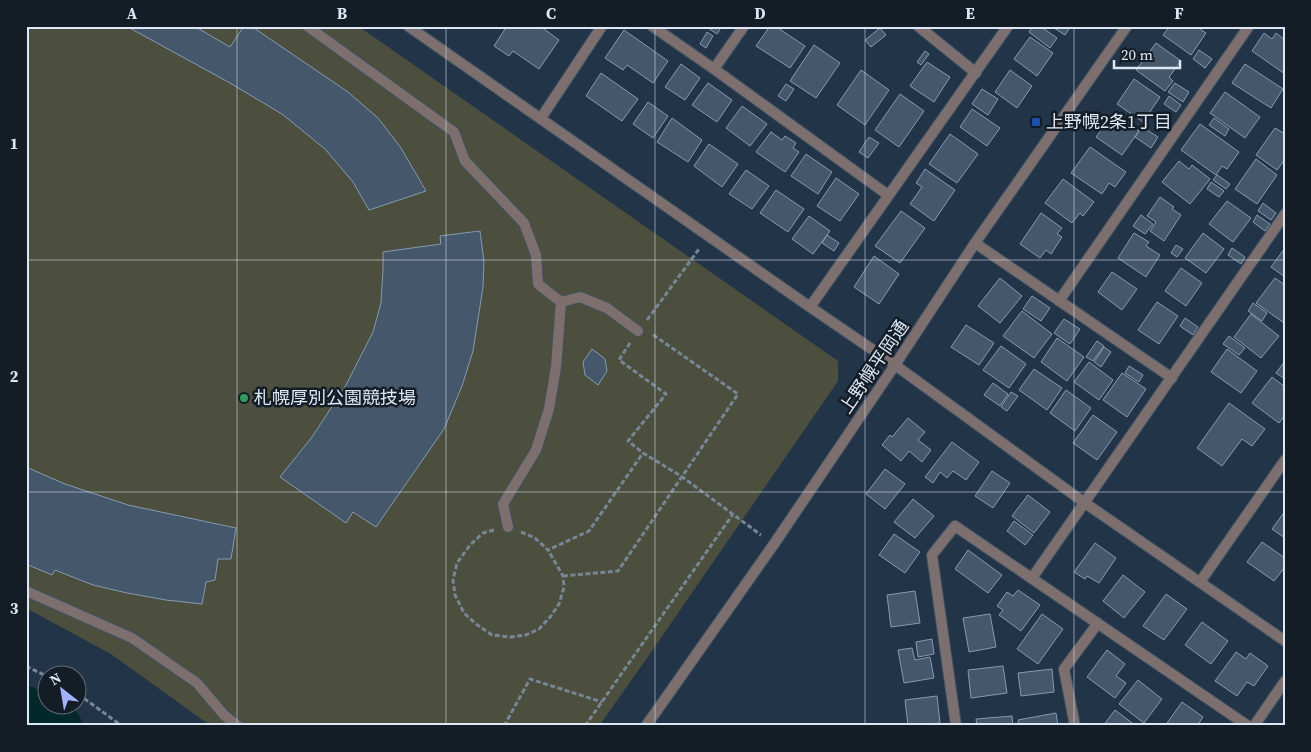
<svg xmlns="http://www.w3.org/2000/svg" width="1311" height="752" font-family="'Source Serif 4','Noto Sans JP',serif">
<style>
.green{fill:#4c4f3d}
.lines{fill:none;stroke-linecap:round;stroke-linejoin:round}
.river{stroke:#03282a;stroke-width:40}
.building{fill:#44576b;stroke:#859bb2}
.service-casing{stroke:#405264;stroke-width:12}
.minor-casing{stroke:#405264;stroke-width:12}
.tertiary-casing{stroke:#405264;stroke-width:12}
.path{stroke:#768696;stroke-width:3;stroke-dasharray:5 2.5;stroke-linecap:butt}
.service{stroke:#7d6f6d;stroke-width:10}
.minor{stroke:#7d6f6d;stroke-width:10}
.tertiary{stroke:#7d6f6d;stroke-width:10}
.grid{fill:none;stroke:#dce8f5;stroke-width:1;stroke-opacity:0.55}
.transit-dot{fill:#1a4fb4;stroke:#141c25;stroke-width:2}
.leisure-dot{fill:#2e9e5b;stroke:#141c25;stroke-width:2}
.labels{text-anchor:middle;stroke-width:5;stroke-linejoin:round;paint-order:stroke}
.poi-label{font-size:18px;fill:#dce8f5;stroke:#141c25;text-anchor:start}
.street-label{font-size:18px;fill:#dce8f5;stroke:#141c25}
.neatline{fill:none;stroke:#dce8f5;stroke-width:2}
.grid-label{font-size:16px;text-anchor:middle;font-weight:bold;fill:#dce8f5}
</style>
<rect width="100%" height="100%" fill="#223548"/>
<path class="green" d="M26,26H358L838,361V381L645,661L599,726H211L111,654L26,608Z"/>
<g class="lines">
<path class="river" d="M26,706L62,726"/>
</g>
<path class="building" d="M126,26H194L230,47L244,26H251L348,92L378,118L401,148L426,191L369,210L353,182L325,149L282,114L230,83Z
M507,26H540L559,40L539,69L513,51L509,56L494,46Z
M705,26H722L717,34Z
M770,26H775L805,46L790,68L756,46Z
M1033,26H1040L1057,38L1050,48L1029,32Z
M1051,26H1071L1065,35Z
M1170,26H1204L1201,30L1206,33L1191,55L1163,35Z
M880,28L886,35L871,47L865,40Z
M624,30L668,61L653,83L627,65L623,70L605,58Z
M707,32L713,36L706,48L700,44Z
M1264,33L1272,39L1276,33L1285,40V74L1252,51Z
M1030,37L1053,53L1037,76L1014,59Z
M1156,43L1181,61L1169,77L1173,81L1165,91L1136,70Z
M814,45L840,63L816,98L790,81Z
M1199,50L1212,59L1205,68L1193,59Z
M925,51L929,54L921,65L917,62Z
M927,62L950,77L934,102L910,86Z
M681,64L700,78L685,100L665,87Z
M1245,64L1283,89L1271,108L1232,83Z
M861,70L889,90L865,125L837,105Z
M1010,70L1032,86L1017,108L995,92Z
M601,73L638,99L622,121L586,96Z
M1134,79L1160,97L1143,122L1117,104Z
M708,83L732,100L717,122L692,105Z
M1175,83L1189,92L1183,102L1168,92Z
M786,84L794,89L786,101L778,96Z
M982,89L998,99L988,115L972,104Z
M1225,92L1260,117L1245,138L1210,113Z
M900,94L924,111L899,147L875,130Z
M1169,96L1181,105L1176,112L1164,104Z
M648,102L668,116L653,138L633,124Z
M742,106L767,124L750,146L726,128Z
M972,109L1000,128L987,146L960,127Z
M1114,112L1139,131L1122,155L1096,137Z
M672,118L702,140L688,162L657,142Z
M1214,118L1229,129L1225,136L1209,125Z
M1200,124L1239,152L1227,169L1222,166L1216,175L1181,150Z
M1142,127L1158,137L1151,148L1135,137Z
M1275,128L1285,134V159L1277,170L1256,155Z
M771,132L782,140L785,136L796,143L793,148L799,152L785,172L756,152Z
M950,134L978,154L957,183L929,164Z
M869,137L879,143L868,158L859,152Z
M709,144L738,164L722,187L694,166Z
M1090,147L1126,172L1115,187L1109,183L1102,194L1071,173Z
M806,154L832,172L818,194L791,176Z
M1256,159L1277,175L1257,204L1235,189Z
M1179,161L1189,169L1192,165L1210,179L1190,204L1162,182Z
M925,169L955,190L934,221L910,204L922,187L916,183Z
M746,170L769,186L752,209L729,194Z
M1217,175L1230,184L1226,189L1213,180Z
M836,178L859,194L840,221L817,206Z
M1063,179L1094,202L1083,216L1080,213L1072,223L1045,203Z
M1211,182L1224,191L1219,197L1207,189Z
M776,190L804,209L788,232L760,213Z
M1160,197L1174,207L1172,209L1181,215L1164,241L1150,231L1156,222L1147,216Z
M1227,201L1251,218L1233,242L1209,224Z
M1263,203L1276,213L1271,220L1258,211Z
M901,211L925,228L900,263L875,246Z
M1041,213L1062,228L1057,234L1062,237L1051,254L1046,250L1040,258L1020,244Z
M1141,215L1153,224L1145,234L1133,226Z
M1257,215L1270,224L1265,231L1253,222Z
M809,216L830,231L813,254L792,239Z
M480,231L484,262L483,287L473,351L462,386L444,429L376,527L353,512L346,523L280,477L312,437L346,385L373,332L381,303L383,269V252L441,244L440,236Z
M1134,233L1149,242L1146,246L1160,255L1146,277L1118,258Z
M1203,233L1224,249L1206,273L1185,258Z
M827,235L839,243L834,251L822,243Z
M1176,245L1183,249L1177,257L1171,253Z
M1232,248L1245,257L1241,264L1228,255Z
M1285,248V277L1271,267Z
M874,256L899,274L879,304L854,287Z
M1181,268L1202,283L1186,306L1165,291Z
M1112,272L1137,289L1122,310L1098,292Z
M1000,278L1022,296L1000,323L978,306Z
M1275,278L1285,285L1284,323L1256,303Z
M1032,296L1050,308L1041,321L1023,309Z
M1157,302L1178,316L1159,344L1138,330Z
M1253,303L1267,313L1262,321L1248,311Z
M1022,311L1052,334L1034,358L1003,336Z
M1251,314L1279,336L1261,358L1234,337Z
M1185,318L1198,327L1193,335L1180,326Z
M1064,319L1080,329L1070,344L1054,333Z
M966,325L994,343L979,365L951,347Z
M1229,336L1245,348L1239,355L1223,344Z
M1057,338L1084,357L1067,381L1041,362Z
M1097,341L1104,346L1093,361L1086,357Z
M1001,346L1026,364L1009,388L983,370Z
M1104,347L1111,352L1101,367L1094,362Z
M592,349L605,359L607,371L598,385L585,375L583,362Z
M1227,349L1257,371L1241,393L1211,372Z
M1285,361V379L1276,373Z
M1089,362L1113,380L1099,400L1074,382Z
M1129,366L1143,375L1139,382L1125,373Z
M1034,369L1062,388L1047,410L1019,390Z
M1122,373L1146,389L1127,417L1103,400Z
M1272,377L1285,387V415L1279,423L1252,403Z
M993,383L1008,394L1000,406L984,395Z
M1066,390L1091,408L1075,431L1050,413Z
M1011,392L1018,396L1007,411L1001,407Z
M1229,403L1265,429L1252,446L1242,439L1222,466L1197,448Z
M1093,415L1117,432L1097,460L1073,443Z
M908,418L925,432L918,440L931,450L922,462L909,451L901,461L882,445L890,435L892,437Z
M952,442L979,462L966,480L953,471L947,478L940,472L933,483L925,477Z
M26,467L65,484L128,505L236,528L231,559H218L215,580L206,582L202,604L166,600L127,593L93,585L55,570L52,575L26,564Z
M885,469L905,484L885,509L866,494Z
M992,471L1010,483L993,508L975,496Z
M1028,495L1050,512L1034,533L1012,516Z
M913,499L934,516L915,538L894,522Z
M1285,511V538L1272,529Z
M1014,521L1033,535L1025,545L1007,531Z
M894,534L920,552L905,573L879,555Z
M1262,542L1285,558V567L1274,581L1247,562Z
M1095,543L1116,558L1099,583L1087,576L1085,579L1074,572Z
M968,550L1002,575L988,593L955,569Z
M1123,575L1145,592L1124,618L1103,601Z
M1018,590L1040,605L1021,631L999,615L1003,610L997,606L1007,592L1013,596Z
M915,591L920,623L891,627L887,595Z
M1166,594L1187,609L1164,640L1143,626Z
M990,614L996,647L969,652L963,618Z
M1042,614L1063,629L1038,664L1017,649Z
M1202,622L1228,641L1211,664L1185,645Z
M932,639L934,654L918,657L916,642Z
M912,648L915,660L930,657L934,678L904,683L898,650Z
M1107,650L1125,664L1116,676L1126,683L1115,698L1087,677Z
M1236,652L1246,659L1250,653L1268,666L1254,686L1247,682L1237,696L1215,681Z
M1003,666L1007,693L971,698L968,670Z
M1052,669L1054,692L1021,696L1018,673Z
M1138,680L1162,699L1144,723L1119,704Z
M937,696L940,723L908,726L905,700Z
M1182,702L1203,717L1197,726H1165Z
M1115,710L1136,726H1103Z
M1056,713L1058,726H1019L1018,720Z
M1012,716L1013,726H977L976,719Z"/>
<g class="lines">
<defs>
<path id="service" d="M307,26L454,132L465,161L524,223L536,255L538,284L561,302L580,297L607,308L638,331
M508,527L503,504L536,450L549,409L556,367L561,302
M26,591L132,638L197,683L224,715L238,726"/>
<path id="minor" d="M408,26L810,307L895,365L1085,503L1285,641
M652,26L714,69L888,195
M918,26L976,73
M714,69L744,26
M541,118L602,26
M975,243L1172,378
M1059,301L1249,26
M810,307L1008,26
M1032,578L1285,214
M1200,582L1285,460
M956,726L932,555L955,526L1248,726
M1075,726L1064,669L1098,623
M1254,726L1285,681"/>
<path id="tertiary" d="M646,726L774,544L895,365L975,243L1127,26"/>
</defs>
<use href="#service" class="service-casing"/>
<use href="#minor" class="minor-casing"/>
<use href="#tertiary" class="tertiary-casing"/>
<path class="path" d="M647,320L699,249
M630,343L619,360L666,394L628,441L643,453L681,476L761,535
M494,530L483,533L470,545L457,563L453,580L455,595L464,613L476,624L492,635L510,637L526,635L539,629L551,616L559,604L564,587L563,576L548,550
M521,532L535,538L548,550L589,531L643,453
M563,576L618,571L738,394L652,334
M26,666L48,677
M78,694L122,726
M504,726L530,679L602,702
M585,726L733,514"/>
<use href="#service" class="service"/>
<use href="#minor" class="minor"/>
<use href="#tertiary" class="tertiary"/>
</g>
<path class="grid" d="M237,26V726M446,26V726M655,26V726M865,26V726M1074,26V726M26,260H1285M26,492H1285"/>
<rect class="transit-dot" x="1031" y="117" width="10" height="10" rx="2.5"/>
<circle class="leisure-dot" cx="244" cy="398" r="5"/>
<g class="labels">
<g class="poi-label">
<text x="1046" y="128">上野幌2条1丁目</text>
<text x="254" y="404">札幌厚別公園競技場</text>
</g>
<g class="street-label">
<text transform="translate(874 367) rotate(-56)" y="6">上野幌平岡通</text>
</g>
</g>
<rect width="1311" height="752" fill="none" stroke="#141c25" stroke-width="55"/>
<g transform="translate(62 690) rotate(329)"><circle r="24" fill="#141c25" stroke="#646e78"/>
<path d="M0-4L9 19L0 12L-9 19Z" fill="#a2b2fd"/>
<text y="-8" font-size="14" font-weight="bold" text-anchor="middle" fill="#dce8f5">N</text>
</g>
<path d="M1114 60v8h66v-8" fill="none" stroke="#dce8f5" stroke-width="2.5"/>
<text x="1121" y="60" font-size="15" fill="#dce8f5" stroke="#141c25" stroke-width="4" paint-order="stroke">20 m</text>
<rect x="28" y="28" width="1256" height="696" class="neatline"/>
<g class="grid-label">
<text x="132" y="19">A</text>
<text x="342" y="19">B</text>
<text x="551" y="19">C</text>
<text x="760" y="19">D</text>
<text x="970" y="19">E</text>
<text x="1179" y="19">F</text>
<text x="14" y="149">1</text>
<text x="14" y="382">2</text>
<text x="14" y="614">3</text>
</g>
</svg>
